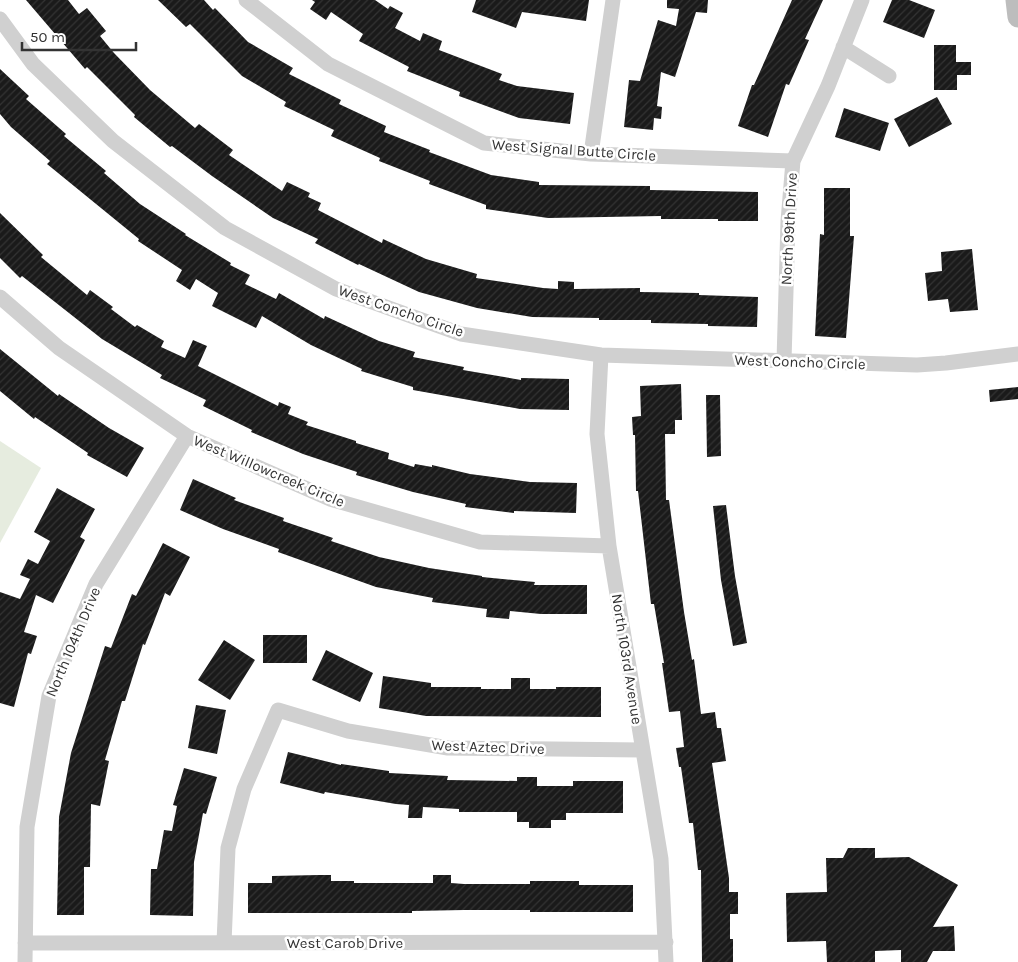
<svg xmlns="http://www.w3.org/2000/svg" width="1018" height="962" font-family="Karla,sans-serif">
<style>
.grass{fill:#e6ecdf}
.building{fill:url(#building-hatch)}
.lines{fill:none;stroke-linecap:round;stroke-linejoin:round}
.minor{stroke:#d0d0d0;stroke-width:15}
.secondary{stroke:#bdbdbd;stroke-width:21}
.labels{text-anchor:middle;stroke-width:5;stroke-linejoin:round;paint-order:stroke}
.street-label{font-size:15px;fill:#333;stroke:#fff}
</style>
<defs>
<pattern id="building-hatch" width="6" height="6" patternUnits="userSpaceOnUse" patternTransform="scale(1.25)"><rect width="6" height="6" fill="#1a1a1a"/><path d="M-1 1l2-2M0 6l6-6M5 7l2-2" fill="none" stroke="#333"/></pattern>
</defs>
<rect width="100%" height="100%" fill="#fff"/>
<path class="grass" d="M0,441L41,468L0,543Z"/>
<path class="building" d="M26,0H68L79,14L87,8L106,31L100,36L114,53L150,90L195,128L199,124L233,150L229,155L282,191L287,182L310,193L308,197L321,203L318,210L382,243L383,239L426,259L477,274L476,278L543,288L558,289V281L574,282V289L640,288V292L699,293V295L758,297L757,327L708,326V324L651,323V320H599V318L532,317L477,308L419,292L359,264L358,265L315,243L318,239L273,218L212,176L172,146L170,147L134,117L135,115L87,67L85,69Z
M158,0H204L213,10L215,8L248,42L293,68L289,74L341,100L339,104L386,126L384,132L430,150L429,152L491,175L539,182V185L650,186V190L758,192V221H718V219H661V216L548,218L486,209V205L429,184L430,181L379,161L380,158L331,136L334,130L284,106L286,102L242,76L190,24L186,27Z
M312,0H375L388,9L390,6L403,13L395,28L420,41L423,33L442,41L439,50L502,74L499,80L517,86L574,93L570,124L519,118L459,96L460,92L407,71L409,67L359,41L363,34L331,12L326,20L310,9L315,2Z
M476,0H589L586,21L522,12L516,28L472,12Z
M667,0H708L707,13L696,12L675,77L661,72L657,106L662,107L661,119L654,118L653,130L624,127L629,80L640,81L658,20L676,26L679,9L667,8Z
M792,0H823L805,39L809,40L789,85L786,84L768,137L738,126L752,85H754Z
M892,0H909L935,10L924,38L883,22Z
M934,45H956V62H971V75H957V90H934Z
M0,69L29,96L26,99L66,134L64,136L106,171L104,173L140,204L186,234L185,235L231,263L230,265L250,275L245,284L276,299L279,293L324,319L325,316L379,341L415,352L413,357L464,367L463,370L521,380V378L569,379V410L520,409L413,390V387L361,371L362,369L311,345L262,316L256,328L212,306L218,293L196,279L190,290L176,281L182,270L138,241L139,239L47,164L50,161L11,127L0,114Z
M937,97L952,124L909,147L894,119Z
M844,108L889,123L880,151L835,137Z
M824,188H850V236H854L846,338L815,336L820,234L824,235Z
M0,213L43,255L41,257L87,295L90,290L113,307L111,309L135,327L137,325L164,341L161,347L185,358L193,340L207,346L198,366L278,406L279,402L291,407L288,414L308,422L306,425L356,441V443L389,453L388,459L414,467L415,464L432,467V465L470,474L530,482L577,483L576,513L514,511V513L465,507L466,504L413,492L356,475L357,472L303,454L251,432L252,430L203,406L206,400L160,378L162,375L102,339L22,276L20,278L0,258Z
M972,249L978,310L950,312L948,299L928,301L925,273L942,271L941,252Z
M0,349L58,396L59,394L109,428L144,448L127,477L87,455L88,453L35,417L34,419L0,391Z
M681,384L682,420H675V434H665L666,500H669L684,612L692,660L694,659L701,714L715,712L717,728H721L726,761L712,763L722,830L729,878V892H738V914H730V939H733V962H702L701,870H698L693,823H689L681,767H679L676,748L684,747L680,711L669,712L662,663H664L654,604H651L638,491H636L635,435H633L632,417L641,416L640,386Z
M1018,387V399L990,402L989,390Z
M706,395H720L721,456L707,457Z
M193,479L236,498L234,500L284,518L283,521L333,538L331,541L379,557L429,568L482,576V577L535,582L534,585H587V614H541L510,611L509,619L486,617L487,609L432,602L433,598L376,587L278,552L279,549L223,529L180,510Z
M57,488L95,509L80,537L85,540L53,603L36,595L24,632L37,636L31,654L28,653L14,707L0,703V592L20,599L30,579L20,575L28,559L38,564L50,541L34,532Z
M726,505L735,576L747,643L733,646L721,580L713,506Z
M163,543L190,557L170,596L165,593L145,645L143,644L125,701H122L105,760L109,761L100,806L91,804L90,867H84V915H57L59,817L71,753L105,646L111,648L132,594L136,596Z
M263,635H307V663H263Z
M224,640L255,660L230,700L198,680Z
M326,650L373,673L360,702L312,680Z
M383,676L431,683V687H481V689H511V678H530V689H556V687H601V717L426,716L379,708Z
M196,705L226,710L217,754L188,748Z
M288,752L341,765V764L389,771V773L448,776L447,780L517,781V777H537V786H573V781H623V813H566V820H551V828H529V822H517V812H459V809L423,807L422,818H408L409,805L396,804L325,792L324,794L280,783Z
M184,768L217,777L206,814L203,813L194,862L193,916L150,915L151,869H157L164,830L172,831L177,806L173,805Z
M848,848H875V858L909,857L958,885L933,927L954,926L955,951H933L927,962H901V950L875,951V962H827L826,941L787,942L786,893L827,892L826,858H843Z
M319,875H331V881H354V883H433V875H451V883L464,884H530V881H579V885H633V912H530V910H464L412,911V913H248V883H272V876Z"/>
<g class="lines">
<path class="minor" d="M246,0L328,64L484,143L591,154L793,161
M0,19L33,64L113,141L225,228L336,289L461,334L601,355L917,365L946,363L1018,354
M843,47L889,76
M591,154L613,0
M0,297L59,348L187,436L330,499L480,542L609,546
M601,355L597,434L609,546L661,859L666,962
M784,361L788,221L793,161L828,86L862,0
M25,943L666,942
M224,943L228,848L244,789L278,710L348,731L448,748L642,750
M25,962L27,827L49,696L96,584L187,436"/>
<path class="secondary" d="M1016,0L1018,17"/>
</g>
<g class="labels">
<g class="street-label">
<text transform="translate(574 150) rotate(4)" y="5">West Signal Butte Circle</text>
<text transform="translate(789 229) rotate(-87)" y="5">North 99th Drive</text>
<text transform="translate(401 311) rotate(19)" y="5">West Concho Circle</text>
<text transform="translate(800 362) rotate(2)" y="5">West Concho Circle</text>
<text transform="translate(269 471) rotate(23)" y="5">West Willowcreek Circle</text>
<text transform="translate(73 642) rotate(-67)" y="5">North 104th Drive</text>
<text transform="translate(627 659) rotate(81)" y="5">North 103rd Avenue</text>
<text transform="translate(488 747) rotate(2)" y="5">West Aztec Drive</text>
<text x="345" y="948">West Carob Drive</text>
</g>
</g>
<path d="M22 42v8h114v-8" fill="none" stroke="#333333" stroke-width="2.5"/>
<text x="30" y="42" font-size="15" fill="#333333" stroke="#ffffff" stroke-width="4" paint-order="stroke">50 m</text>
</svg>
